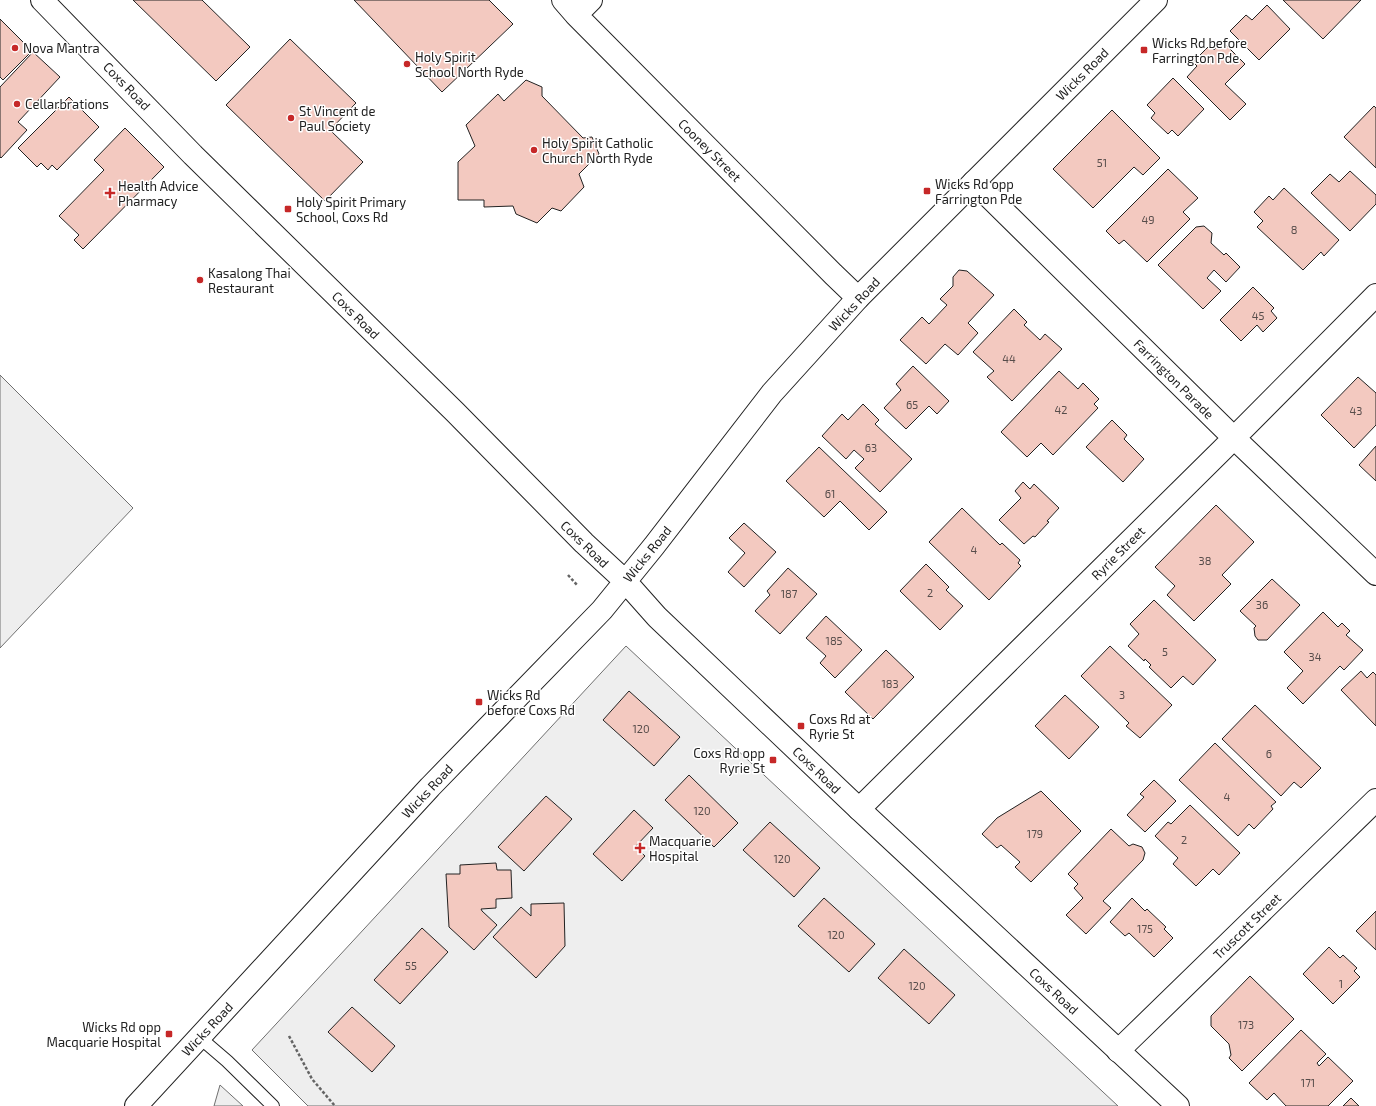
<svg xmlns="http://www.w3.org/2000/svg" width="1376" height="1106" font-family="'Exo 2',sans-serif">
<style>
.green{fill:#eee;stroke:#6f6f6f}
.building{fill:#f3c9c0;stroke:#222}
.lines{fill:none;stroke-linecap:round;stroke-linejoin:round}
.lane-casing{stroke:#222;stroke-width:14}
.street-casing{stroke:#222;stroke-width:24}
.secondary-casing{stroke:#222;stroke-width:24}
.path{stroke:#646464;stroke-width:2.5;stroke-dasharray:3 2;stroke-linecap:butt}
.lane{stroke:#fff;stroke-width:12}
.street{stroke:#fff;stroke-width:22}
.secondary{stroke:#fff;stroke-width:22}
.poi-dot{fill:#c62828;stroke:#fff;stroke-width:1.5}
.labels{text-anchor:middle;stroke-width:3;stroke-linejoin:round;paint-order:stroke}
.number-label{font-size:11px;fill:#564c4a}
.poi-label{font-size:13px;fill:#222;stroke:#fff;text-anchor:start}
.street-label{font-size:13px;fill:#222;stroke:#fff}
</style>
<rect width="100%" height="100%" fill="#fff"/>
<path class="green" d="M0,375L133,508L0,648Z
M626,646L1118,1106H308L252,1050Z
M220,1085L243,1106H214Z"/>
<path class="building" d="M133,0H202L250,47L216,81Z
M354,0H489L513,24L442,92Z
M1283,0H1361L1323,39Z
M1267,5L1290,29L1259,60L1230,31L1246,15L1252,20Z
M0,19L32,51L3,80L0,77Z
M290,39L356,103L330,130L363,162L325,201L226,105Z
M1222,41L1245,64L1225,84L1246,104L1230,120L1187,77L1197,66L1193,62L1210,45L1214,50Z
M33,52L60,77L18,122L27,130L1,158L0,157V87Z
M1173,78L1204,109L1178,136L1172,130L1168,134L1151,118L1155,113L1147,105Z
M526,80L542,87V96L583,138L592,137L599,154L579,174L584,187L561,211L552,208L537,223L516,214L513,206L484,207V200H458V162L475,146L466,125L498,94L504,101Z
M69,97L99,127L57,170L52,165L48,170L41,163L37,167L18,148Z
M1374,106L1376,108V168L1344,137Z
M1112,110L1160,158L1143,175L1134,167L1093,208L1053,169Z
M125,128L164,167L83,249L74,240L79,235L59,216L104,170L94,160Z
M1168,169L1198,198L1183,212L1190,219L1147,262L1124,240L1119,244L1106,231Z
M1350,171L1376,195V204L1350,231L1311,193L1330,174L1339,182Z
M1284,188L1339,240L1324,256L1321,252L1303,270L1257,227L1263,221L1254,212L1269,196L1273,200Z
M1204,226L1212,233L1211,243L1224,255L1226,253L1240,267L1226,282L1214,270L1207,278L1221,291L1203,309L1158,265L1196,227Z
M959,270L967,271L994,295L968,323L978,333L958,355L945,344L926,364L900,340L922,317L929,324L947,305L940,299L953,286V277Z
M1253,287L1274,308L1271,311L1277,318L1263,332L1257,325L1241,341L1220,320Z
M1014,309L1027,322L1024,325L1040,340L1045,334L1062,349L1012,401L987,377L994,371L973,352Z
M913,366L949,401L937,414L929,406L906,429L884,408L901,390L896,384Z
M1059,371L1078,389L1083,383L1099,399L1094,404L1098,408L1053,455L1041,443L1027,457L1001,432Z
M1358,377L1376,393V425L1354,448L1321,415Z
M863,404L879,420L875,424L912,459L880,492L855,468L864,459L854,450L846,459L822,436L842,414L848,420Z
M1112,420L1127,435L1124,439L1144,459L1123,482L1086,447Z
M1376,446V481L1359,465Z
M819,447L887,512L869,530L840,501L824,517L786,481Z
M1023,482L1030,489L1034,484L1059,508L1047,521L1049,522L1035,537L1033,536L1024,544L999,520L1021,498L1015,491Z
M1216,505L1254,542L1222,575L1231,584L1194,621L1167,595L1175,586L1155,567Z
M962,508L1000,545L1002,543L1020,560L1018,563L1021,566L989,600L929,542Z
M744,523L776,552L744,587L728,572L745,553L729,538Z
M926,564L949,587L946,590L963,606L940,630L900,591Z
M788,568L817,594L780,634L755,611L770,595L767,591Z
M1272,579L1300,605L1267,640H1258L1255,636L1254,628L1256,626L1240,611Z
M1154,600L1216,660L1193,685L1183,676L1171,688L1149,667L1151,665L1145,659L1144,661L1128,646L1139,634L1130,624Z
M1323,612L1338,627L1342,623L1350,631L1346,635L1363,650L1344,670L1340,666L1303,704L1287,688L1303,671L1284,652Z
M826,616L862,650L835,678L820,663L826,656L806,638Z
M1110,646L1172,705L1140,738L1126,726L1129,723L1081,676Z
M886,650L914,677L873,719L845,692Z
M1361,671L1367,678L1373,672L1376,675V726L1341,690Z
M629,691L680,737L654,766L603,720Z
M1065,695L1099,727L1069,759L1035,726Z
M1255,705L1321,768L1301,788L1294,782L1281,796L1222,739Z
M1215,743L1276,802L1271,806L1273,809L1254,829L1249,824L1238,836L1179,780Z
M689,775L738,823L714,847L665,800Z
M1154,780L1176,801L1145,832L1127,815L1144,797L1140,794Z
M1041,791L1081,831L1031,882L1015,867L1020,862L1001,845L997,848L982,834L997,818Z
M546,796L572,819L524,871L498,847Z
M1190,805L1240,853L1219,875L1213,869L1196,886L1173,864L1178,858L1155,836L1168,822L1171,824Z
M634,810L653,828L635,847L645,856L622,881L593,854Z
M770,822L820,868L794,897L743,850Z
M1111,829L1129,846L1133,844L1142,847L1145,853L1143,860L1103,901L1111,908L1086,934L1066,915L1083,898L1074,888L1078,884L1068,874Z
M496,863L497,870H511L512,898L496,899V908L481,909L482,911L497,925L474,950L449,927L446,874H460V865Z
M824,898L875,944L849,972L798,926Z
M1132,898L1145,911L1147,909L1166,927L1164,929L1173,938L1154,957L1129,933L1125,936L1110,922Z
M564,903L565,946L536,978L493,937L521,907L531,916V904Z
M1376,911V950L1356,931Z
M422,928L448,952L400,1004L374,980Z
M1329,947L1340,958L1343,955L1357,968L1354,971L1360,977L1333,1004L1303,974Z
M904,949L955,995L929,1024L878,978Z
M1250,976L1294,1019L1242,1071L1229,1058L1231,1055L1229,1044L1211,1026V1016Z
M352,1007L395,1046L372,1072L328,1032Z
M1301,1030L1326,1054L1317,1063L1319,1066L1328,1057L1353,1081L1328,1106H1286L1274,1093L1267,1100L1249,1083Z
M1351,1098L1359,1106H1343Z"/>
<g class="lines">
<defs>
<path id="lane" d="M199,1037L227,1061L273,1106"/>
<path id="street" d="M563,0L576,15L833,274L858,298
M576,15L591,0
M974,182L1234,438L1376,574
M859,809L1222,450L1376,295
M1118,1051L1376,800"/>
<path id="secondary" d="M42,0L193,155L455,412L584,543L625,581L657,617L859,809L1178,1106
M136,1106L430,787L602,610L654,546L772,393L858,298L1156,0"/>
</defs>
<use href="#lane" class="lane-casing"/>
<use href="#street" class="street-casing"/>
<use href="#secondary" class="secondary-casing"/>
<path class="path" d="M568,575L577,585
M289,1036L312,1079L335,1106"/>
<use href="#lane" class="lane"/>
<use href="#street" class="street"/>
<use href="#secondary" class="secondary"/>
</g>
<g class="poi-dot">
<circle cx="15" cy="48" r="4"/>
<rect x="1140" y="46" width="8" height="8" rx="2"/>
<circle cx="407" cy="64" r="4"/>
<circle cx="17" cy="104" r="4"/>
<circle cx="291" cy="118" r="4"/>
<circle cx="534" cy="150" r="4"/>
<rect x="923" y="187" width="8" height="8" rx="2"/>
<path d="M108 187h4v4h4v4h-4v4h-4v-4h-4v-4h4z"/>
<rect x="284" y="205" width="8" height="8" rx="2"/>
<circle cx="200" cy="280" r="4"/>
<rect x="475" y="698" width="8" height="8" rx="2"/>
<rect x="797" y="722" width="8" height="8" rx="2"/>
<rect x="769" y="756" width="8" height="8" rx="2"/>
<path d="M638 842h4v4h4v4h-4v4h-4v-4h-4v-4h4z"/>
<rect x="165" y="1030" width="8" height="8" rx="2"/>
</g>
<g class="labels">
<g class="number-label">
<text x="1102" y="167">51</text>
<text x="1148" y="224">49</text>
<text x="1294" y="234">8</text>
<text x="1258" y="320">45</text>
<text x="1009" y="363">44</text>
<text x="912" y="409">65</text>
<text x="1061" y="414">42</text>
<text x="1356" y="415">43</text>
<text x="871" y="452">63</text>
<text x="830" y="498">61</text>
<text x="974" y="554">4</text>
<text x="1205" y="565">38</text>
<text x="930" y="597">2</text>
<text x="789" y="598">187</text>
<text x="1262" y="609">36</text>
<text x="834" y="645">185</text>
<text x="1165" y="656">5</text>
<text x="1315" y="661">34</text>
<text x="890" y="688">183</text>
<text x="1122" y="699">3</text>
<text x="641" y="733">120</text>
<text x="1269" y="758">6</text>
<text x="1227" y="801">4</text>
<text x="702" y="815">120</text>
<text x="1035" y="838">179</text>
<text x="1184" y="844">2</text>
<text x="782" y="863">120</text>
<text x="1145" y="933">175</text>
<text x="836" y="939">120</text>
<text x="411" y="970">55</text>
<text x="1341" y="988">1</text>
<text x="917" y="990">120</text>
<text x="1246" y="1029">173</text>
<text x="1308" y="1087">171</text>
</g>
<g class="poi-label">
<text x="1152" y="48">Wicks Rd before<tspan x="1152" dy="15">Farrington Pde</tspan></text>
<text x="23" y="53">Nova Mantra</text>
<text x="415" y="62">Holy Spirit<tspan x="415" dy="15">School North Ryde</tspan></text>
<text x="25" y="109">Cellarbrations</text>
<text x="299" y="116">St Vincent de<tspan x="299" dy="15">Paul Society</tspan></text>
<text x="542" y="148">Holy Spirit Catholic<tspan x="542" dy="15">Church North Ryde</tspan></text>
<text x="935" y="189">Wicks Rd opp<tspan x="935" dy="15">Farrington Pde</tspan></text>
<text x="118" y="191">Health Advice<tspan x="118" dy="15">Pharmacy</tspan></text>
<text x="296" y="207">Holy Spirit Primary<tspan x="296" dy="15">School, Coxs Rd</tspan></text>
<text x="208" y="278">Kasalong Thai<tspan x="208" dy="15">Restaurant</tspan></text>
<text x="487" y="700">Wicks Rd<tspan x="487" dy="15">before Coxs Rd</tspan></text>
<text x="809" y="724">Coxs Rd at<tspan x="809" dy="15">Ryrie St</tspan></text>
<text x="765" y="758" text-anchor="end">Coxs Rd opp<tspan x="765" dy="15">Ryrie St</tspan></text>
<text x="649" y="846">Macquarie<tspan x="649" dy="15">Hospital</tspan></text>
<text x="161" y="1032" text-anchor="end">Wicks Rd opp<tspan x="161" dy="15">Macquarie Hospital</tspan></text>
</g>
<g class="street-label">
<text transform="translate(1082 74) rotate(-45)" y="5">Wicks Road</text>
<text transform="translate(127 86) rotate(46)" y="5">Coxs Road</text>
<text transform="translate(710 150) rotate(45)" y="5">Cooney Street</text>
<text transform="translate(854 304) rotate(-47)" y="5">Wicks Road</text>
<text transform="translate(356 315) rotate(45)" y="5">Coxs Road</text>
<text transform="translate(1174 379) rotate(45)" y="5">Farrington Parade</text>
<text transform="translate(585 544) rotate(44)" y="5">Coxs Road</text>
<text transform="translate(1118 553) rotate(-45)" y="5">Ryrie Street</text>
<text transform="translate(647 554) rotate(-51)" y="5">Wicks Road</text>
<text transform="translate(817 770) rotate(44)" y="5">Coxs Road</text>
<text transform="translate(427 791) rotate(-47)" y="5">Wicks Road</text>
<text transform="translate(1247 926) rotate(-44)" y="5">Truscott Street</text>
<text transform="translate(1054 991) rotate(43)" y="5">Coxs Road</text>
<text transform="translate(207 1029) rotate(-47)" y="5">Wicks Road</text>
</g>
</g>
</svg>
